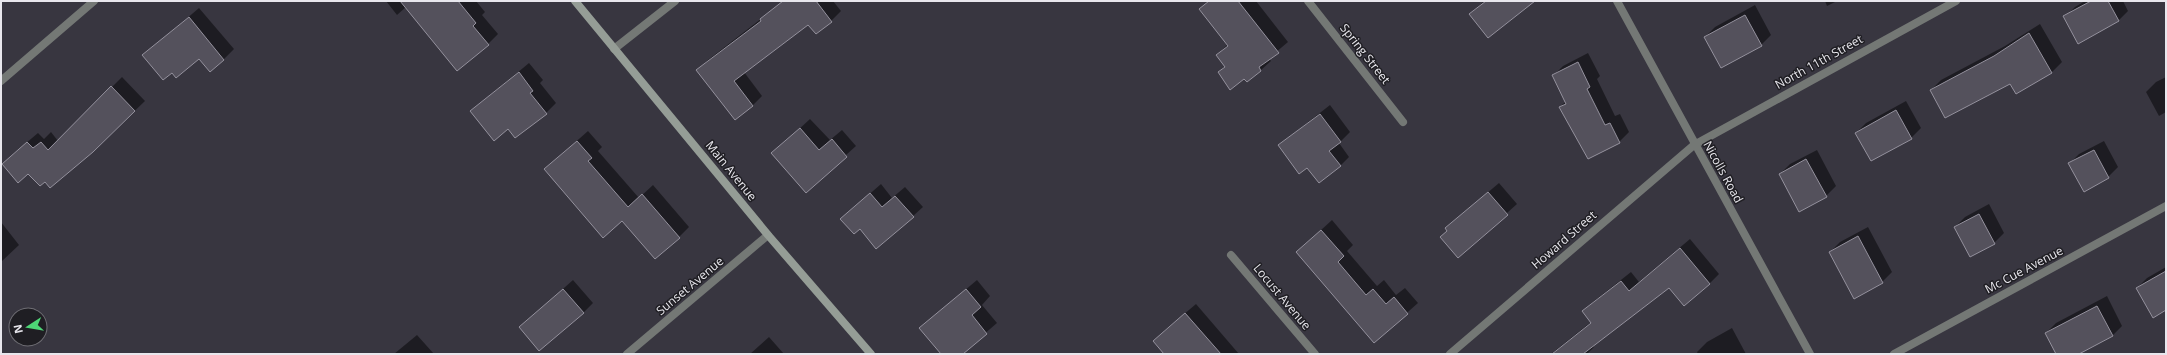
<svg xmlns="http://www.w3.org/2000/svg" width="2167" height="355" font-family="'Open Sans',sans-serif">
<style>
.shadow{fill:#0007}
.building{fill:#54515c;stroke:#94919d}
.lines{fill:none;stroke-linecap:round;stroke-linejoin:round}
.street{stroke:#747875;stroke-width:8}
.secondary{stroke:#959d96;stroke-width:8}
.labels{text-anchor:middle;stroke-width:3;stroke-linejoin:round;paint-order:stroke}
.street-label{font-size:12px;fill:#e8e7ed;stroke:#1f1e23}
</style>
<rect width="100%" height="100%" fill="#383640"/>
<path class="shadow" d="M386,1H476L485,12L482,15L498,34L488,44L406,7L397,15Z
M784,1H833L841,11L831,21L808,23L744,72L762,96L752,106L698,70L708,60Z
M1208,1H1256L1288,42L1269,58L1271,61L1261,70L1247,81L1245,78L1219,72L1225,66L1217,55L1228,44L1200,9Z
M1484,1H1533L1471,14Z
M1825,1H1837L1827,6Z
M2085,1H2123L2128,11L2118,21L2065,17L2075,7Z
M1755,5L1771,35L1761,45L1705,37L1715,27Z
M199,8L234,49L224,59L210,71L199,57L172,72L144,55Z
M2040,24L2062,62L2052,72L2017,93L2010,82L1931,90L1941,80L2005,46Z
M1588,53L1600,76L1597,79L1615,116L1620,114L1629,132L1619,142L1560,107L1566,101L1553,76L1563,66Z
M529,63L543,80L540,83L556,103L546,113L509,128L471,111Z
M122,77L145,101L92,152L13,154L38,133L44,139L51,132L58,141Z
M2166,77V112L2159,116L2146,92L2156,82Z
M1906,101L1921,128L1911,138L1856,133L1866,123Z
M1330,105L1350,132L1339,143L1349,157L1340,166H1307L1279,145Z
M810,119L830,140L842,130L856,146L806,191L773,153Z
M588,131L602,147L598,151L639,198L653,185L689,227L679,237L622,220L545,169Z
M2104,141L2118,167L2108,177L2069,164L2079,154Z
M1817,150L1836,186L1826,196L1780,174L1790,164Z
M1499,183L1517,204L1458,257L1446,228Z
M881,184L892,198L905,187L923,207L913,216L860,228L841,219Z
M1989,204L2004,233L1994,243L1955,227L1965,217Z
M1332,220L1353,245L1347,251L1377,286L1384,280L1396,295L1405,288L1418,303L1374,342L1297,252Z
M1,222L19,245L1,262Z
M1868,227L1892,272L1882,282L1830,252L1840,242Z
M1690,239L1719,274L1709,284L1669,287L1593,346L1594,347L1587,354H1551L1591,322L1583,311L1593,302L1631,272L1639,282Z
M2166,267V309L2137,288L2147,278Z
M573,280L593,303L583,313L520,327Z
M977,280L990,296L982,305L997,323L961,354H942L920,328Z
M2107,296L2122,326L2112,336L2077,354H2057L2046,333L2056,323Z
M1196,304L1239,354H1166L1164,331Z
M1732,328L1746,354H1698L1697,352L1707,342Z
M417,335L434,354H394Z
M769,337L784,354H750Z"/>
<path class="building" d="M400,1H458L476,23L473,26L489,45L457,71Z
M783,1H816L832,22L816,34L808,25L734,81L753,106L735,120L696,70L761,21L760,19Z
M1209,1H1238L1279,53L1259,67L1261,71L1247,82L1244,79L1230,90L1218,72L1225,67L1216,55L1228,46L1199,9Z
M1486,1H1535L1488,38L1469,14Z
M2091,1H2108L2119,21L2078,44L2063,16Z
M1745,15L1762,46L1721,68L1704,37Z
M189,17L224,60L210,72L199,59L176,78L172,73L163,80L142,55Z
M2029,33L2052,73L2016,94L2010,84L1945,118L1930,90L1994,56Z
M1578,62L1590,87L1587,89L1605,125L1610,123L1620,143L1588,159L1559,107L1566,104L1552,75Z
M519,72L533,91L530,93L547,114L515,138L508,129L494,141L470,111Z
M111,86L135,111L93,152L50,188L45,182L40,186L28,174L18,183L2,164L27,142L33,148L41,142L48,150Z
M1896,110L1912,139L1871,161L1855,133Z
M1320,114L1341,142L1329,151L1341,166L1319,183L1307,168L1299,174L1278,145Z
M800,128L819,150L832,139L847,157L806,193L771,153Z
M577,141L592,158L588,161L628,207L642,194L680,238L655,259L622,221L603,238L544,169Z
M2094,150L2109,178L2084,192L2068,163Z
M1806,159L1827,197L1799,212L1779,174Z
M1488,192L1508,215L1458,258L1440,237L1447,231L1445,228Z
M870,193L882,207L895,196L914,217L876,249L860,229L854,234L840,219Z
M1979,214L1995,244L1970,257L1954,227Z
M1321,230L1344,256L1338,262L1366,295L1373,289L1386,304L1394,297L1408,314L1374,343L1296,252Z
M1858,236L1883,283L1854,299L1829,252Z
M1680,248L1710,284L1684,306L1669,288L1583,354H1552L1591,323L1582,311L1621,281L1629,291Z
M2166,271V310L2153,318L2136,288Z
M563,289L584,313L539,351L519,327Z
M966,289L981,307L972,315L987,334L963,354H941L919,328Z
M2097,306L2113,336L2079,354H2056L2045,333Z
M1185,313L1221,354H1164L1153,341Z"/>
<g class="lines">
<path class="street" d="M1308,1L1403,122
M1617,1L1810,354
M614,49L675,1
M1,81L94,1
M1231,255L1315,354
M627,354L768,235
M1450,354L1694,145L1956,1
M1894,354L2166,206"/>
<path class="secondary" d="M575,1L768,235L871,354"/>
</g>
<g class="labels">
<g class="street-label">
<text transform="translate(1365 54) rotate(52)" y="4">Spring Street</text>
<text transform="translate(1819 62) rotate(-29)" y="4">North 11th Street</text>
<text transform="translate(731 171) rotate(51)" y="4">Main Avenue</text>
<text transform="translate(1723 172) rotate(61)" y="4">Nicolls Road</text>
<text transform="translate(1564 240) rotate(-41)" y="4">Howard Street</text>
<text transform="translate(2024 270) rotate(-28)" y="4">Mc Cue Avenue</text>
<text transform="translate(690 286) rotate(-40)" y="4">Sunset Avenue</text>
<text transform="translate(1282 297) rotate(50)" y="4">Locust Avenue</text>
</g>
</g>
<rect width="2167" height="355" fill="none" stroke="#e8e7ed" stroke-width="4"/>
<g transform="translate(28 327) rotate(258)"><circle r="19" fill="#1f1e23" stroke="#6f6e74"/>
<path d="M0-3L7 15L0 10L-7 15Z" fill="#4ed676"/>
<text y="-6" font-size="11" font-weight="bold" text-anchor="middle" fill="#e8e7ed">N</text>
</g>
</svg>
